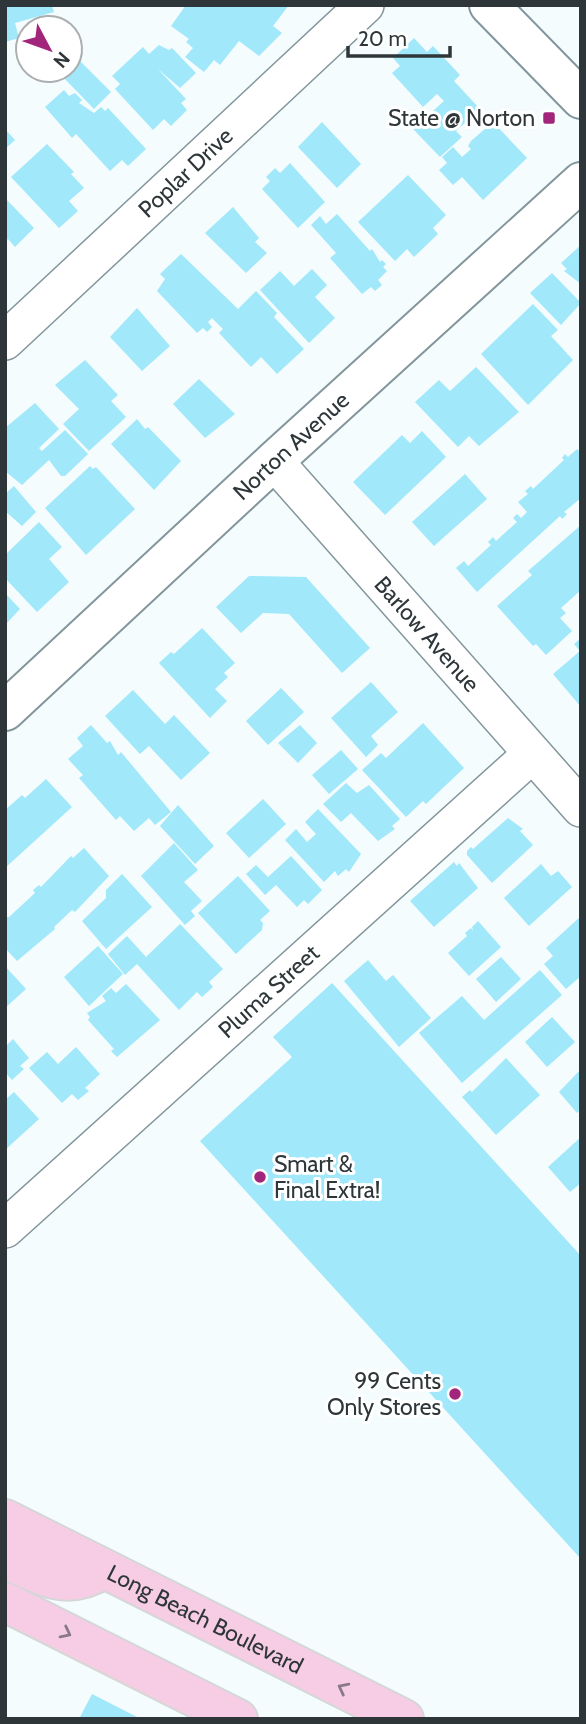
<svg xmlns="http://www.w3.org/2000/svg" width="586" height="1724" font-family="Cabin,sans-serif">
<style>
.building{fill:#a0e8fa}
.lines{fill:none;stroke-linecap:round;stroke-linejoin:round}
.street-casing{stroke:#83969c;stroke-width:40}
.secondary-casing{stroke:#83969c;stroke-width:42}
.primary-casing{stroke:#d5d7d7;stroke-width:42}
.street{stroke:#fff;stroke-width:37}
.secondary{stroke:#fff;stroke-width:38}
.primary{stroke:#f7cde6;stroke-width:38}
.oneway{stroke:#887a87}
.poi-dot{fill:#a1257a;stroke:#fff;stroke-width:2.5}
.labels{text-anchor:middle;stroke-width:6;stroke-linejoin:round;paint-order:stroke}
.poi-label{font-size:23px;fill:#2e3639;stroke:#fff;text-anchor:end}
.street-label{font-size:23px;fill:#2e3639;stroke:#fff}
</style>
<rect width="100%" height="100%" fill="#f4fcfe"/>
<path class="building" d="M5,5H52L54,12L15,23L19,38L5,42Z
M186,5H289L273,26L282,33L259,56L239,41L220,65L214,60L204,72L185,57L193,48L186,42L189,39L171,26Z
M414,38L427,52L433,46L460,75L454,81L480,109L456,131L462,137L440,157L413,129L444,101L437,94L423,107L392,73L400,66L393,58Z
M159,45L169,50L172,48L196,73L180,88L158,69L186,99L181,103L187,110L171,126L164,119L153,130L115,89L120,84L112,76L143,47L149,54Z
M78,59L111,92L94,109L61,75L70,70Z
M64,90L69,96L75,93L82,100L79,103L94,113L101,107L105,111L108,108L146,149L128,166L122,160L110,171L76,134L72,138L45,107Z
M322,122L361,164L337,188L298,147Z
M493,122L527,158L483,200L462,177L453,185L439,170L447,163L442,157L453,147L462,157L471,149L468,146L471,141Z
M5,129L15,140L5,149Z
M47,144L74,172L71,174L84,188L69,201L78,211L59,228L11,177Z
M290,163L325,202L298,228L262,189L270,181L266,177L275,168L280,173Z
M408,175L446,215L433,228L438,234L414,257L407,249L395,261L358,222Z
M5,198L34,228L15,247L8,239L5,242Z
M233,207L259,238L255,242L267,253L246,273L205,233Z
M337,214L370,251L372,249L380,262L382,260L386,264L383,267L387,271L378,280L382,285L375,291L371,287L362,294L330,258L336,253L311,225L320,216L326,224Z
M581,245V284L564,271L567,269L561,263Z
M181,254L238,309L256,291L277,313L274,317L304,349L277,374L261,357L251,367L219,333L223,329L212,318L208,322L212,327L207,332L203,328L197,333L157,291L165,279L160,274Z
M312,269L327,285L315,297L335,318L309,343L260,290L280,271L294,286Z
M552,273L581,303L561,325L530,293Z
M533,304L558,330L551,336L573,360L528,405L481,354Z
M137,308L170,346L142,371L110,337Z
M85,360L118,395L111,401L126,417L89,451L63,424L79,409L55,385Z
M476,367L519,412L479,446L469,436L458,447L415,402L439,380L450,391Z
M199,379L235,414L205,438L173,404Z
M35,403L59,429L39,448L42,451L65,430L88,454L65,476H61L49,460L22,485L5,471V428Z
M137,419L145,429L148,427L181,461L154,490L111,444Z
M422,431L446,457L385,515L353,482L402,435L410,443Z
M577,449L581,453V498L564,512L567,514L562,519L560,516L477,592L456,568L464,561L468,566L491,545L488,542L493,537L496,541L517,522L513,518L517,514L521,518L527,512L518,502L528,494L525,491L531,486L533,489L564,460L562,458L565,454L568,457Z
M90,466L93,469L96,467L135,509L86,555L45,508Z
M465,474L487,499L434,546L412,522Z
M14,486L36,512L22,526L5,511V494Z
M39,522L62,547L49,559L69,582L37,612L5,578V555Z
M581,525V590L561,608L566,613L560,618L572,631L546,655L536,644L533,646L497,606L532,575L528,571Z
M249,576L306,577L370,648L342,673L289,614L263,613L241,633L216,607Z
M5,593L20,609L5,625Z
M202,628L235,663L224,673L228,677L215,689L227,701L210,718L159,663L171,652L174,654Z
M581,638V707L553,674L580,651L574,644Z
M371,682L398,712L371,736L378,745L366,757L331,718Z
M281,688L304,712L268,745L246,721Z
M133,690L165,724L174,715L210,753L181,780L149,746L140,754L105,716Z
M423,723L464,768L426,804L423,801L406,817L362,770L381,753L386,758Z
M91,725L107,743L110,741L118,755L121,752L171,812L155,825L149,818L134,831L120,816L116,820L79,778L83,775L68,759L83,746L77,738Z
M300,725L317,743L298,763L278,743Z
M341,750L358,769L329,794L312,775Z
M46,779L72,807L5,868V810L22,795L25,798Z
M346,783L357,793L369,785L400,819L392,826L395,829L378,841L351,813L341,822L323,804Z
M263,799L286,824L249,858L226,833Z
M178,805L214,846L195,864L160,826Z
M318,809L361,854L349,872L346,869L338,876L335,871L324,882L285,840L296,829L307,842L316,834L305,822Z
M508,818L523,829L520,831L533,845L492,883L467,855V851L471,847L473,849Z
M174,843L198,870L184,882L202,901L191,911L195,916L185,925L141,876Z
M84,848L109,876L75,912L72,910L54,927L55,929L17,961L5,948V917H9L35,893L33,890L39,885L41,887L71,856L73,858Z
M291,856L322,890L308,904L304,900L297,907L276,885L265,895L246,874L256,865L268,877Z
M454,862L457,866L459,863L478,888L434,927L410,901Z
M541,864L551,876L558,871L572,887L529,926L504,898Z
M122,874L152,907L106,949L82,921L106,898V890Z
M238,876L270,911L260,920L263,923L262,930L236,954L198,913Z
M581,916V976L566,989L544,964L553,956L546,948Z
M478,921L501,947L469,976L448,953L467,936L465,933L471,928L473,931L472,927Z
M180,924L223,969L209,982L213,987L202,997L197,992L179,1010L137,964L125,975L108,954L127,936L146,957Z
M98,946L123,974L89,1006L64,977Z
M501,957L521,979L496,1002L476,979Z
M368,960L386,981L393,975L431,1018L399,1047L344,981Z
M5,966L26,989L5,1008Z
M540,970L562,995L462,1083L419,1033L462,996L484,1020Z
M332,983L581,1256V1559L200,1141L292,1057L273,1037Z
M126,984L160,1020L117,1057L111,1051L114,1049L88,1020L90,1017L87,1013L106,1001L102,996L111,988L116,993Z
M552,1017L575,1042L547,1067L525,1042Z
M13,1039L29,1058L20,1066L24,1069L12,1080L5,1072V1047Z
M76,1047L100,1074L85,1088L89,1091L78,1100L72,1094L62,1103L29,1068L47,1052L58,1064Z
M506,1058L540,1095L496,1135L462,1097L470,1090L472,1092Z
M581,1069V1109L577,1113L559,1092Z
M14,1092L39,1119L5,1150V1100Z
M581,1137V1183L570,1192L548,1167Z
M92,1694L141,1719H79Z"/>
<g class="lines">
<defs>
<g id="street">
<path id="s1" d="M5,341L365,5"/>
<path id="s2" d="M274,461L581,808"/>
<path id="s3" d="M5,1229L532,754"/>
</g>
<g id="secondary">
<path d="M489,5L581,99"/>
<path id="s4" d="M5,711L274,461L581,182"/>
</g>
<g id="primary">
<path id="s5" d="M5,1519L404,1719"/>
<path d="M5,1559C42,1575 66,1593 104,1569"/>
<path d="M5,1602L238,1719"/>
</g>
</defs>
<use href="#street" class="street-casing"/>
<use href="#secondary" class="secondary-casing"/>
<use href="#primary" class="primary-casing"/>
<use href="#street" class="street"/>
<use href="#secondary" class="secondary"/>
<use href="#primary" class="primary"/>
</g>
<defs><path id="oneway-chevron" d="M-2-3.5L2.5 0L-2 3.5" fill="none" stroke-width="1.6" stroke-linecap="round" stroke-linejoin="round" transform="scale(1.75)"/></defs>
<g class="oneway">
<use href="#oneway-chevron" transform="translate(66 1633) rotate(27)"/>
<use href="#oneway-chevron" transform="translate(343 1688) rotate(-153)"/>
</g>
<g class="poi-dot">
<rect x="542" y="111" width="14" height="14" rx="3.5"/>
<circle cx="260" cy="1177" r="7"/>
<circle cx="455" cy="1394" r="7"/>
</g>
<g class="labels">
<g class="poi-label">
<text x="535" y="126">State @ Norton</text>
<text x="274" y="1172" text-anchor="start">Smart &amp;<tspan x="274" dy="26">Final Extra!</tspan></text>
<text x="441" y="1389">99 Cents<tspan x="441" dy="26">Only Stores</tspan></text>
</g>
<g class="street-label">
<text dy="8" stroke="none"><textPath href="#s1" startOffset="247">Poplar Drive</textPath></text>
<text dy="8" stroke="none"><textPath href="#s4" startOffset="390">Norton Avenue</textPath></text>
<text dy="8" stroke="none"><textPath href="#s2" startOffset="231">Barlow Avenue</textPath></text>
<text dy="8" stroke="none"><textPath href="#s3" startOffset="355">Pluma Street</textPath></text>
<text dy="8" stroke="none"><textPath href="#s5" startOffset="224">Long Beach Boulevard</textPath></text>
</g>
</g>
<rect width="586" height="1724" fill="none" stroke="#2e3639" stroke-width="14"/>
<g transform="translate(49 49) rotate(131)"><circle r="33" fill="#ffffff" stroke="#abafb0" stroke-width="2"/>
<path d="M0-5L12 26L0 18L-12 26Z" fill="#a1257a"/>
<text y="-10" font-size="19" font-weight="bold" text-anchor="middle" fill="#2e3639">N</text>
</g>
<path d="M348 46v10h102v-10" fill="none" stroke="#2e3639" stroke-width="3.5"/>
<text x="358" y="46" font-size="21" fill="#2e3639" stroke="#ffffff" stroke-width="5" paint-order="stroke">20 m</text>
</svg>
